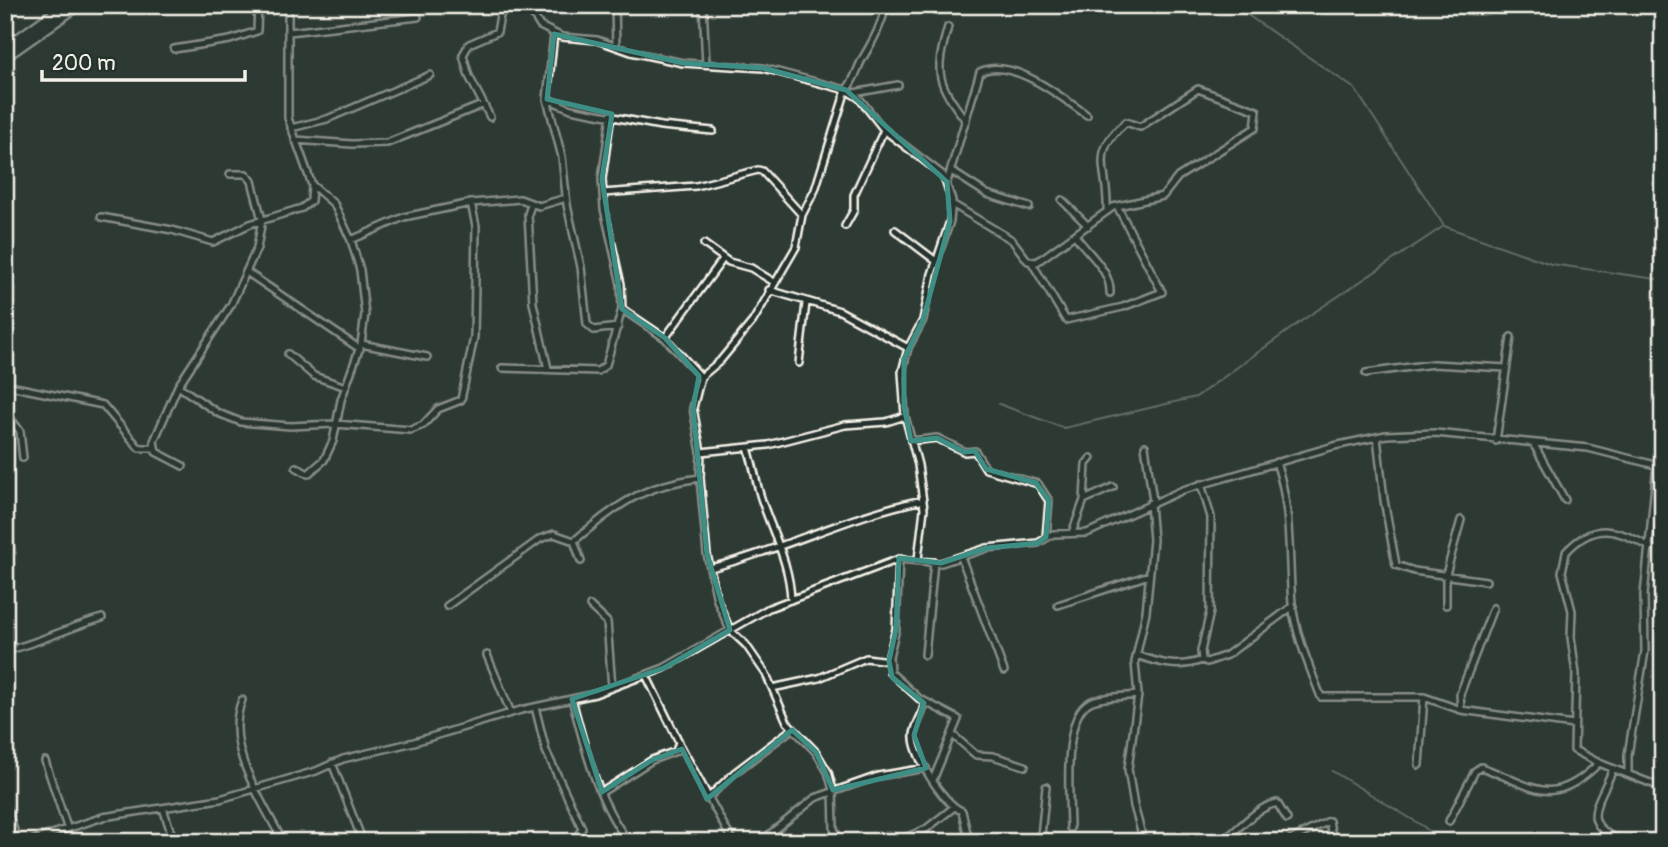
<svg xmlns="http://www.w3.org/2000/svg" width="1668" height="847" font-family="Pangolin,sans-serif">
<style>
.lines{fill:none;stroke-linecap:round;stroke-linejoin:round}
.stream{stroke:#a4a8a0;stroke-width:2}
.street-casing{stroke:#f4f1e8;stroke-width:10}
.secondary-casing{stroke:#f4f1e8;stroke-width:13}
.street{stroke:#26332d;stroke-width:5}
.secondary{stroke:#26332d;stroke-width:8}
.marked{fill:none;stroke:#3d8f86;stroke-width:5;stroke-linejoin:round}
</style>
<rect width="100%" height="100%" fill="#2e3b34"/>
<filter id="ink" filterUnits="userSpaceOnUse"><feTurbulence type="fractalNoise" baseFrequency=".0143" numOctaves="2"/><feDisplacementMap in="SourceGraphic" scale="14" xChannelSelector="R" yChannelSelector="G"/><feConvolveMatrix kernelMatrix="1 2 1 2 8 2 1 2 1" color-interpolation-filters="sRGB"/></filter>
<g filter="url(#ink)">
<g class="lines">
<path class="stream" d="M1233,5L1355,89L1444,226L1551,264L1663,280
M999,404L1064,428L1196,397L1307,317L1444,226
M5,499L16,554
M1332,771L1423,826L1441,842"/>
<defs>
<path id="street" d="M288,5V118L312,185L334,204L351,240L360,270L365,314L361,344L341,400L333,441L324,460L308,474L296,467
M527,5L540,26L562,37L597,40L631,52L683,63L763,68L846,90L859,98L884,130L943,175L952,200L950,221L932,274L923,320L908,348L902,372L905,416L918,465L924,509L918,559
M615,5L616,47
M703,5L706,64
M948,27C934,75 937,82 966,121
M289,32L418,17
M554,34L547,99L562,157L567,205L581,267L587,324L594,330L618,327
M174,49L230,40L257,31L258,5
M854,93L898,85
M547,99L571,109L661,126L713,131
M490,117L469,76L463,55L469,44L497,32L502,5
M291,128L327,119L430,75
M295,140L352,144L387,143L482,105
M951,171L987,194L1029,207
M947,182L980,72C1011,56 1061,97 1087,115
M603,193L696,186L758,170L762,171L802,215
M1062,200L1088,226
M471,203L520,199L539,206L566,198
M952,204L1012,240L1028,261L1037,262L1113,207L1163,196L1178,177L1255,128L1257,111L1198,89L1140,127L1126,122C1088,154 1109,168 1107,211
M531,205L528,214L533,303L548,369
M101,217L172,230L213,242L250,224L302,208L311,201L312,185
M845,226L854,210V195L884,130
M895,230L936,261
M1075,235C1087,253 1111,270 1110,293
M704,244L729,262L751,268L774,282
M1032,263L1066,320L1123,307L1162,292L1117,206
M248,273L360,349
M769,290L840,311L908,348
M622,309L665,338L701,377
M665,338L723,259
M361,344L427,357
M288,354L314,376L346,387
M799,363L806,303
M502,368L598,371L606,365L622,309L621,284L604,209L602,179L611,115
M1366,373L1433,364L1506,368
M5,385L103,405L139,448H153
M178,386L218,413L241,422L290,426L335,424L411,430L423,425L438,409L461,400L474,337L476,226L471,203L404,217L351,240
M5,411L20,431L23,458
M1377,437L1384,500L1396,565L1414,571L1486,581
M911,441L937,438L965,452L975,451L986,469L1038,484L1049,501L1046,537
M1496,441L1511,337
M1533,443L1565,500
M1145,446L1153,501
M748,448C754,466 756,484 762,501C773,534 790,564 791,600
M701,452L768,445L845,425L886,422L905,416
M1276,462C1292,508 1288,555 1292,603C1295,633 1310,668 1321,697H1424L1461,710L1574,725
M183,466L156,452L154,441L178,386L231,305L257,248L262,220L252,181L246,174H230
M1201,484L1211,517L1210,612L1201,651L1202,660L1207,662L1227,655L1293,606
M1084,500L1086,464L1091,458
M1072,533L1084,500L1113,487
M1650,547C1616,529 1595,521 1566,552L1562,572L1572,611L1571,637L1576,674L1574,750L1599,763L1663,788
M961,557L1004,671
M899,559L896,629L889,656L890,672L924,703C924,715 915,723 914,735C912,754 944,805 962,811L968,837L973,842
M581,561L574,541C619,504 640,486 700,478
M710,568C783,550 849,515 923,500
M1058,605L1149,575
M1446,605V574L1461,520
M447,606L540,539L554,534L574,541
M590,606L607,622L612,688
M5,651C39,643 69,627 102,618
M487,655L511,713
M925,655L934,562
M1136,655C1160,663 1178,669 1202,660
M772,688L819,678L866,658L889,661
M572,699C585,748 597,802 629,842
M242,700C223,747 262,800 283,842
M922,700L958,719L933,780
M535,707L546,751L582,828L575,842
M1461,710L1460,694L1493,608
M954,736L976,755L993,756L1025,766
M679,743L733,842
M45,761L67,827
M332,763L363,842
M1419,765L1424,697
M1613,769C1598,806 1577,823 1624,842
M1628,774V755L1645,651L1644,595L1657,465
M602,792L652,760L676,751L679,742L646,675
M707,799L734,773L792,729
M5,804L18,842
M163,808L174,842
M1449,821L1475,771L1481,767C1532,785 1551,811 1599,763
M1070,828C1070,801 1061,716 1090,702C1102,696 1124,697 1138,695
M28,842L103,817L220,799L316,771L343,759L414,742L521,710L595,694L664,668L769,608L899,559L941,563L987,548L1038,543L1053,534L1087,533L1183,490L1334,446L1386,435L1435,433L1588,448L1663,467
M760,842L815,798L878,776L926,768
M839,842L834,829L833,790L828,772L816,752L787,722L766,674L746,645L730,630L717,600L707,554L700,478L701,452L693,408L701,377L720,361L753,321L796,247L802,215L815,190L846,90C856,79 857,67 864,56C874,39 882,24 886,5
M895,842L926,829L953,808
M1024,842L1041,836L1046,787
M1144,842L1134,806L1128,769L1138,695L1135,662L1146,612L1153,540L1150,503
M1220,842C1240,830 1254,808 1277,803L1287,819
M1286,842L1329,821L1333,842"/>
<path id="secondary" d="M5,48L65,5
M5,57L79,5"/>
</defs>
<use href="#street" class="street-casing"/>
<use href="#secondary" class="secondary-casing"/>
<use href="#street" class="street"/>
<use href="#secondary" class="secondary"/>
</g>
</g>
<path d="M0 0H1668V847H0ZM554,34L683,63L763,68L846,90L947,182L950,221L923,320L904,359V406L911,441L937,438L964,452L975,451L986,469L1036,483L1049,501L1046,537L1038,543L987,548L941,563L899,558L896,629L889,661L892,677L924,703L914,735L926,768L833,790L816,752L792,730L707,799L682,749L652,760L602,792L572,699L664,668L730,630L707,554L693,408L699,376L665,338L622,309L602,179L612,114L547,99Z" fill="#2e3b34" fill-opacity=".55" fill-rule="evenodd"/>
<path class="marked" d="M554,34L683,63L763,68L846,90L947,182L950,221L923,320L904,359V406L911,441L937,438L964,452L975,451L986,469L1036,483L1049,501L1046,537L1038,543L987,548L941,563L899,558L896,629L889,661L892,677L924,703L914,735L926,768L833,790L816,752L792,730L707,799L682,749L652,760L602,792L572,699L664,668L730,630L707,554L693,408L699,376L665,338L622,309L602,179L612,114L547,99Z"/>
<rect width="1668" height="847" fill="none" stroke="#26332d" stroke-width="28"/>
<rect x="14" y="14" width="1640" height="819" fill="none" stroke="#f4f1e8" stroke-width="2.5" filter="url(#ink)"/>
<path d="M42 70v10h203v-10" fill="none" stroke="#f4f1e8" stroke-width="3.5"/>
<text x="52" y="70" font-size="21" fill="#f4f1e8" stroke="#26332d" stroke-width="5" paint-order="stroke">200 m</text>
</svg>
